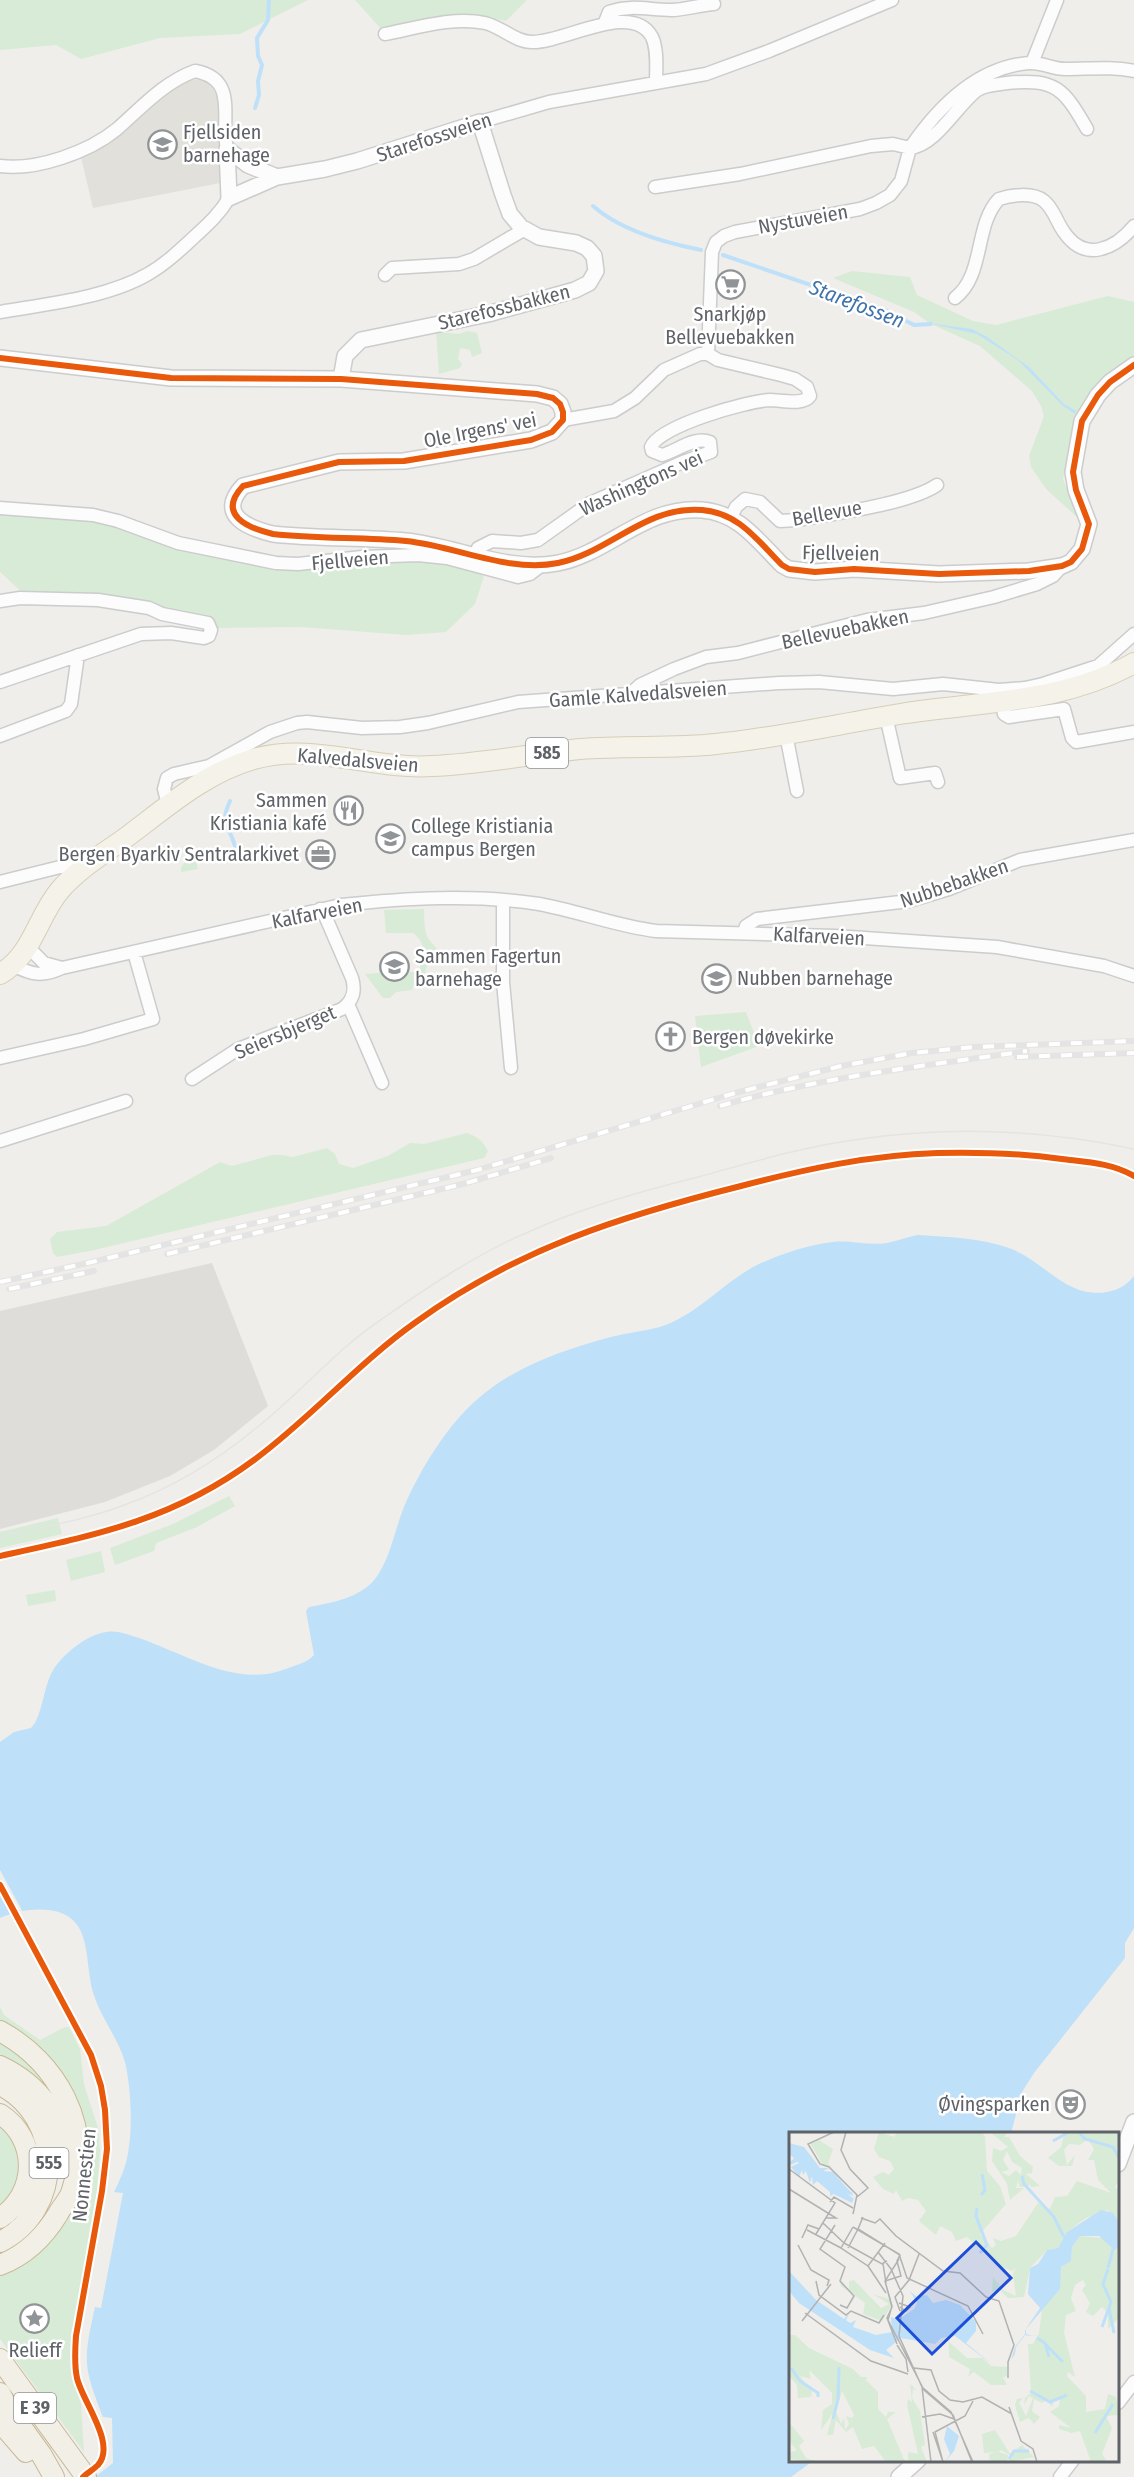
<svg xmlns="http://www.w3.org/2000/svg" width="1134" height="2477" font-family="'Fira Sans Condensed',sans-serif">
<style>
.industrial{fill:#dfddda}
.education{fill:#e2e0da}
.green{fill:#d8ebd6}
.water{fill:#bfe0f9}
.pier{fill:#efeeea}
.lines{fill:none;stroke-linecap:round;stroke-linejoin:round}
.stream{stroke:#bfe0f9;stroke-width:4}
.minor-casing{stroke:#cbcccc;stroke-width:15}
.tertiary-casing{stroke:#cbcccc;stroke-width:18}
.primary-casing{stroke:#d7ceb8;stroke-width:22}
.trunk-casing{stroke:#c8b996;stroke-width:22}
.minor{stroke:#fdfcfc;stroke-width:12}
.tertiary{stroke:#fdfcfc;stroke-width:15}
.primary{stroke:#f4f2e9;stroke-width:20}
.trunk{stroke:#f2f0e6;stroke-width:20}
.tram{stroke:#e4e4e4;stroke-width:1.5}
.rail-casing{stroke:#e4e4e4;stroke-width:6}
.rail{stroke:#fff;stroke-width:4;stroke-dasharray:11;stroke-linecap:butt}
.cycleway-casing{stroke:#fff;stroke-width:10}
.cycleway{stroke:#e8590c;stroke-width:6}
.labels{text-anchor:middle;stroke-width:5;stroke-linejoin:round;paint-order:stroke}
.shield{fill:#fff;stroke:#8f9295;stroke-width:1.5}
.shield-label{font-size:18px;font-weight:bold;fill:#5f6368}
.poi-label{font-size:20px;fill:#5f6368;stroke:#fff;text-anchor:start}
.street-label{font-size:20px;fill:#5f6368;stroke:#fff}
.water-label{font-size:21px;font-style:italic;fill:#4174aa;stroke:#fff}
.inset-river{fill:none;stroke:#bfe0f9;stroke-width:3}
.inset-road{fill:none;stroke:#b1b2b2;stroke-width:1.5}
.view{fill:#1d4ed8;fill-opacity:0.15;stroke:#1d4ed8;stroke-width:3}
.inset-edge{fill:none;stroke:#5f6368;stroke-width:3}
</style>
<rect width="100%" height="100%" fill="#efeeea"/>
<path class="industrial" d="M212,1263L268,1406L214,1450L170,1476L105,1502L0,1529V1311Z"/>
<path class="education" d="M187,79L203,80L210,85L220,100V183L93,208L81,157L112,140L171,90Z"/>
<path class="green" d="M0,0H308L240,34L160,38L81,59L56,45L0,50Z
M355,0H527L506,21C466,11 423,22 383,31Z
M852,271L910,277L917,295L973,321L996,325L1108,296L1134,302V359L1102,381L1075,415L1063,479L1078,518L1046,489L1031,467L1029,456L1044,416L1041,406L1032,391L980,346L931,324L914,312L833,278Z
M468,331L477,333L482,353L472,357L470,350L460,348L458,359L462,364L460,368L439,374L436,332L458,334Z
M0,505L95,514L170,546L266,567L423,555L470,566L484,576L475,604L446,632L406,635L301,627L217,628L207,620L24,594L0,572Z
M186,861H196L198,869L181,872V867Z
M424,909C425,932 423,936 440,951V960L434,956L429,957L424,977L415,981L412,990L396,992L390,998H383L365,974L379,973V964H389L390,973L415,972C428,962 427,943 413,933H386L384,910Z
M746,1012L759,1046L701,1067L695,1016Z
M467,1133C478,1137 482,1140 488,1151L484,1158L90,1251L57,1257L53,1253L50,1239L57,1232L106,1226L220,1162L232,1166L272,1155H282L293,1157L327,1148L335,1154L339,1164L353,1168L388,1156L410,1143L424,1144Z
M229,1496L235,1506L197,1527L156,1543L154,1551L115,1565L110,1548L173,1524Z
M58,1518L62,1534L0,1548V1532Z
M101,1551L105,1572L71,1581L66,1560Z
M55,1590L56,1601L28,1606L26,1595Z
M0,2007L4,2015L40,2040L65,2027H69L80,2049L84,2084L98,2128L100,2151L96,2205L75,2326L72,2374L81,2404L84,2452L0,2339V2272C17,2262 60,2234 69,2218C80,2199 77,2180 76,2160C76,2142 78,2110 74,2095C66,2064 26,2037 0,2022Z
M0,2036L21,2049L58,2102L0,2057Z
M0,2122L18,2143L21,2178L0,2209Z"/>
<path class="water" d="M928,323L972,329L987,337L1029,367L1064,404L1076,411L1075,414L1062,405L1018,360L977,334Z
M918,1235C948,1237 981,1238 1009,1248C1045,1261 1066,1299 1107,1292C1118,1290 1127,1285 1134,1276V1928L1125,1943V1958L1034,2073L1022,2092L1011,2133L790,2134V2460L813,2461L791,2477H95L113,2463L112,2418L103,2417C83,2366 83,2361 95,2307L101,2308L123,2193L114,2192C120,2180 126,2167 128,2153C133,2126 131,2089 125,2062C118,2038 101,2018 94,1995C83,1961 95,1916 49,1910C34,1908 14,1911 0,1918V1742L14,1732L31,1728L35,1723C44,1706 44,1683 55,1667C66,1652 88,1634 107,1632C119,1630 131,1636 142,1639C187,1655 237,1688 286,1669C295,1665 307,1663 314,1655L306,1611L309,1607C331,1603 360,1598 375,1579C389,1561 394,1534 402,1512C417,1474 448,1423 480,1397C516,1366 566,1349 611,1337C627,1333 644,1331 660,1327C698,1315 724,1281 759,1264C781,1254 808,1245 833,1242C851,1240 869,1246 887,1243C897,1241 907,1237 918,1235Z"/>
<path class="pier" d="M0,1870L24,1914L12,1917L0,1893Z"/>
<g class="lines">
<path class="stream" d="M255,108L259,95L258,81L262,65L258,56L257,38L268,20L269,0
M593,206C621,231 666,243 701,250
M723,255L887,311L914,325L931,324
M230,801C219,825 229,824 235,846"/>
<defs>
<path id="minor" d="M605,22L609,12C631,4 649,10 671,10C685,10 699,5 714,4
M385,34C416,28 454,16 485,23C502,27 515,42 532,42C564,43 632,0 652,37C658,50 656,69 656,83
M1032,63L1057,0
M480,122L549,102L706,74L769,51L892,0
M0,166C36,171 89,152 117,129C141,108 164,82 195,71C239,79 220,118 227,149
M655,187L740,174L871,146L893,144L910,148C938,107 977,67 1029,63C1041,62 1053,69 1065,69C1089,69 1111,66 1134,71
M385,275L392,268L459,264L474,259L525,229
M955,298C985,275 974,225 999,199C1011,195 1033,192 1044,201C1054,209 1057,223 1064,232C1085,263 1115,249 1134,226
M0,312C46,304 107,298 148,274C164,265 178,252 192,239C206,226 219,215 229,198
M708,354L712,252L716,242L724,236L735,232L860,209L876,203L890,195L901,181L910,148C936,145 956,107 976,91C985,84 996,85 1007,83C1056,78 1064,89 1087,129
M563,420L614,411L635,398L664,370L700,354H708
M0,508L93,515L118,521L178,543L276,563L298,564L362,557L418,555L447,558L518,577L530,574L543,564
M731,517L736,507L745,499L760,502L780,521L797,520C833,514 909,504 937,485
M475,555L478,548L492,541L521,543L538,540L590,503L683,462L711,452L710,442C694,436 677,451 662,455L652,451L651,447C659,426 747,401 770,400C781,400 803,406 810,396L807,387L795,379L781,375L718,360L708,354
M0,601L20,598L98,600L149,608L162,614L208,623L211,630L209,636L204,638L171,633L141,634L0,682
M630,694L640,685L674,669L706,657L738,653L867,620L924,613L994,597L1037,584L1053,576L1062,566
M1002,702L1004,714L1009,717L1064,709L1072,738L1076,742L1134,732
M886,716L900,778L935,773L938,782
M786,734L797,791
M0,736L66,711L71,704L78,655
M168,804L164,789L167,778L174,774L209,766L270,732L297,723L307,722L362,728L400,727L428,723L518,702L779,683L819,682L893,689L943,684L999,690L1025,688L1043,684L1098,666L1134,634
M0,882L64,866L71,868L76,874
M503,900V982L511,1068
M744,932L746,926L757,919L909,901L949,889L1020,860L1134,840
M28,947L44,963L62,968
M13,965C32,975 42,977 62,968L341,905C406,898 474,894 539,904C578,911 616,926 656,931L835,936L997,947L1104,966L1134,976
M348,1004L382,1083
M0,1058L84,1039L153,1019L134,952
M192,1079L238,1049L342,1009C353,1001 356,991 352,978L326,918L320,909
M0,1141L126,1101
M1118,2403L1134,2382
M1060,2477L1073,2460"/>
<path id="tertiary" d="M227,149L229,198L277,177L325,169L357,161L480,122L503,195L510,214L521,227L539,237L576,243L587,248L594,256L596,271L589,283L575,290L488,314L361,340L345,356L341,379
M227,149L248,165L277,177
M0,358L171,378L341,379L537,394L553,398L560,404L563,412V420L552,432L531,440L404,461L339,462L243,486C216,515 248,528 273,534C317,539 362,537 406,541C456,546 508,573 558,563C609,553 646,505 702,510C739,513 757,540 782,565L789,569L815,572L854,569L939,574L1029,571L1062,566L1071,562L1082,549L1089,524L1076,490L1073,472L1082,421L1098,395L1110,382L1134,365
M1118,2164L1134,2122
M899,2477L918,2460"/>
<path id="primary" d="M0,974C33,955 37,917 60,890C79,868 105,853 128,836C168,806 205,773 254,759C313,742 372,770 432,766C482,764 531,754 580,749C625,745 671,749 716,744C778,738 838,724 900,714C980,701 1061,704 1134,663"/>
<path id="trunk" d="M0,2031C57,2062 93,2126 72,2190C70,2199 62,2206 58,2214C44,2237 26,2255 0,2265
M0,2066C40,2085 62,2117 67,2161
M0,2085C64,2117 64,2210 0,2242
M0,2114C39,2139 38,2193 0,2218
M0,2359L86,2477
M0,2393L7,2407L41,2454L54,2477
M0,2422L26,2452"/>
</defs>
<use href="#minor" class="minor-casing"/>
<use href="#tertiary" class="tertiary-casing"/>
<use href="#primary" class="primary-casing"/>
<use href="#trunk" class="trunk-casing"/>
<use href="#minor" class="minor"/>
<use href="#tertiary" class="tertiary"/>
<use href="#primary" class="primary"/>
<use href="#trunk" class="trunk"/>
<path class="tram" d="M0,1537C42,1527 86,1520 127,1504C174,1487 216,1461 255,1429C299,1395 335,1350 382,1319C428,1287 475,1255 526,1233C581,1208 639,1192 698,1177C752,1162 806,1146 861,1139C952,1126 1044,1130 1134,1149"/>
<defs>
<path id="rail" d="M1017,1057L1134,1053
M720,1106C820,1077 924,1066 1027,1051
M167,1254L463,1184L551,1158
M0,1282L92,1262L477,1170L735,1093L841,1066L912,1053L974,1047L1134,1041
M9,1289L94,1271"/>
</defs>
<use href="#rail" class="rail-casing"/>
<use href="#rail" class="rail"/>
<defs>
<path id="cycleway" d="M0,358L171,378L341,379L537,394L553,398L560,404L563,412V420L552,432L531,440L404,461L339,462L243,486C216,515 248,528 273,534C317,539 362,537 406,541C456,546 508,573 558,563C609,553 646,505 702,510C739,513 757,540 782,565L789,569L815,572L854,569L939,574L1029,571L1062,566L1071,562L1082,549L1089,524L1076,490L1073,472L1082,421L1098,395L1110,382L1134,365
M0,1556C96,1535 173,1520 254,1460C311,1418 358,1363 416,1322C517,1249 621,1216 741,1186C806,1169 870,1155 937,1153C979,1152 1020,1153 1062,1159C1086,1162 1112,1163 1134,1176
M0,1885L91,2055L101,2086L105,2110L107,2149L102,2191L76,2336C75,2350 74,2364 77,2378C82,2401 117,2444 98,2465C93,2470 87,2473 83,2477"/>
</defs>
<use href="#cycleway" class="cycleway-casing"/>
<use href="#cycleway" class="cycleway"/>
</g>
<defs>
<symbol id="school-ring" viewBox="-11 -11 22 22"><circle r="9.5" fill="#fff" stroke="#919496" stroke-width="1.5"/><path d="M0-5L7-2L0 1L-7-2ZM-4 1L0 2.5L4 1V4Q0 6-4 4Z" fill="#919496"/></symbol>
<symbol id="supermarket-ring" viewBox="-11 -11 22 22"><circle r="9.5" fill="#fff" stroke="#919496" stroke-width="1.5"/><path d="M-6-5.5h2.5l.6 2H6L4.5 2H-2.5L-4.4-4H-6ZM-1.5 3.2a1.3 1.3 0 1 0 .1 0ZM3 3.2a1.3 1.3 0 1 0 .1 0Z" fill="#919496"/></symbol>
<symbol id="restaurant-ring" viewBox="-11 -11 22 22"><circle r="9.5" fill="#fff" stroke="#919496" stroke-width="1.5"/><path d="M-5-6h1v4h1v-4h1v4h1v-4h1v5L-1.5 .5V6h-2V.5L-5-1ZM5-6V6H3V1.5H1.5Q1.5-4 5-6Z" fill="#919496"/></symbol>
<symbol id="university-ring" viewBox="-11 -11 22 22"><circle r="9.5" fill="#fff" stroke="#919496" stroke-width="1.5"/><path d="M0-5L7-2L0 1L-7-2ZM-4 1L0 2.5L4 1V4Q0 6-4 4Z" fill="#919496"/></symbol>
<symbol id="office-ring" viewBox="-11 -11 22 22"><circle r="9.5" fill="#fff" stroke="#919496" stroke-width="1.5"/><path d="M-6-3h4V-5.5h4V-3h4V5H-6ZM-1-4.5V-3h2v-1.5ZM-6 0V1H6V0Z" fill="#919496"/></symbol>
<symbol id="church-ring" viewBox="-11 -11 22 22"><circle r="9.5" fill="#fff" stroke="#919496" stroke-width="1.5"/><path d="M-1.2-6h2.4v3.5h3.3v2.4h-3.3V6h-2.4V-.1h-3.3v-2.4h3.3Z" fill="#919496"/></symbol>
<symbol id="theatre-ring" viewBox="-11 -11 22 22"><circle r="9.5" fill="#fff" stroke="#919496" stroke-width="1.5"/><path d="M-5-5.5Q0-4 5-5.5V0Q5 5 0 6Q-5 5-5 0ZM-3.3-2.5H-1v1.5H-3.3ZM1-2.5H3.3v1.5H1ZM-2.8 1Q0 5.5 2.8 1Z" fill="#919496"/></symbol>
<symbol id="sight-ring" viewBox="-11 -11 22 22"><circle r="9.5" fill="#fff" stroke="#919496" stroke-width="1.5"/><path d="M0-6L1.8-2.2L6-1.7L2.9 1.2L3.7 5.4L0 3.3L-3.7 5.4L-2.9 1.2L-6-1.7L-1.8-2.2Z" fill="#919496"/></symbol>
</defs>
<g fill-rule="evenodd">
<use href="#school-ring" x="146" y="128" width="33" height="33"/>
<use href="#supermarket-ring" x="714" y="268" width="33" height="33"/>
<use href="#restaurant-ring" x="332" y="794" width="33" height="33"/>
<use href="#university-ring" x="374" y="822" width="33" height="33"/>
<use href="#office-ring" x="304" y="838" width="33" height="33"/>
<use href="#school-ring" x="378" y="950" width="33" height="33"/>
<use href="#school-ring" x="700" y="962" width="33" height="33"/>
<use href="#church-ring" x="654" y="1020" width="33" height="33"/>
<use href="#theatre-ring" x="1054" y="2088" width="33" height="33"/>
<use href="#sight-ring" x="18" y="2302" width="33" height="33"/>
</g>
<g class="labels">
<g class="shield">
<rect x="526" y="738" width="42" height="30" rx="4.5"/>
<rect x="29.5" y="2148" width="39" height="30" rx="4.5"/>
<rect x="14" y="2393" width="42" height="30" rx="4.5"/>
</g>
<g class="shield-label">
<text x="547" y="759">585</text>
<text x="49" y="2169">555</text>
<text x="35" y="2414">E 39</text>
</g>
<g class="poi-label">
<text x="183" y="139">Fjellsiden<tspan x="183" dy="23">barnehage</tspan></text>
<text x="730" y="321" text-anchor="middle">Snarkjøp<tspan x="730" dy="23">Bellevuebakken</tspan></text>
<text x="327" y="807" text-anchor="end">Sammen<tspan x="327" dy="23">Kristiania kafé</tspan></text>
<text x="411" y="833">College Kristiania<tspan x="411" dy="23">campus Bergen</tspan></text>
<text x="299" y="861" text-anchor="end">Bergen Byarkiv Sentralarkivet</text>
<text x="415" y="963">Sammen Fagertun<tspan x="415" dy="23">barnehage</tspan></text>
<text x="737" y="985">Nubben barnehage</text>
<text x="692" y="1044">Bergen døvekirke</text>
<text x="1050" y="2111" text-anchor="end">Øvingsparken</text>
<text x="35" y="2357" text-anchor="middle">Relieff</text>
</g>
<g class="street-label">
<text transform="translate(434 137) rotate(-18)" y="7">Starefossveien</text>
<text transform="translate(803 219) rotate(-10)" y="7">Nystuveien</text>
<text transform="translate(504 307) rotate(-14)" y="7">Starefossbakken</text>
<text transform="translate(480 430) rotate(-11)" y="7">Ole Irgens' vei</text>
<text transform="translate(641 483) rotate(-24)" y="7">Washingtons vei</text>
<text transform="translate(827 513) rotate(-10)" y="7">Bellevue</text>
<text transform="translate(841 553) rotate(1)" y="7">Fjellveien</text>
<text transform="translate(350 560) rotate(-5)" y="7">Fjellveien</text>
<text transform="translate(845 629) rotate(-12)" y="7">Bellevuebakken</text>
<text transform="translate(638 694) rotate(-4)" y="7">Gamle Kalvedalsveien</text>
<text transform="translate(358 760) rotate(5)" y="7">Kalvedalsveien</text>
<text transform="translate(954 883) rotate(-19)" y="7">Nubbebakken</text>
<text transform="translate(317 913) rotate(-11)" y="7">Kalfarveien</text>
<text transform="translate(819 936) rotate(3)" y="7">Kalfarveien</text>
<text transform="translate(285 1032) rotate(-23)" y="7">Seiersbjerget</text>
<text transform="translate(84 2175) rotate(-84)" y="7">Nonnestien</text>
</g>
<g class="water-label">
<text transform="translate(857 304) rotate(21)" y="7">Starefossen</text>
</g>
</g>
<g transform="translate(789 2132)">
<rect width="330" height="330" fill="#efeeea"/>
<path d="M90,0L105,5L108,0H192L196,4L198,39L211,54L217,72L191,102L203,116L207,113L204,106L212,109L227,104L249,71L261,77L266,65L278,64L288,49L322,61L309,48L305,28H299L305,17L299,7L291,13L280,12L275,18L278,33L286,23L283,34H270L259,26L272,15L276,0H330V48L326,55L330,60V90L318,78L297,86L279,99L269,116L258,118L241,136L235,165L219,166L210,157L203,160L204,145L214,158L227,164L224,142L227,136L223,139L213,135L178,105L167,109L163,100L151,94L147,103L130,89L137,79L129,68L119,66L113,69L107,58L105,62L94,57L84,45L94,40L100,43L105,37L101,29L90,25L85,17ZM201,0H219L215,5H220L231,24L244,35L243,41L237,42L251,54L242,55L240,51V54L231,55L229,49L227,56H235L221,68L218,52L203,29L204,16L212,19L219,15ZM218,19L223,30L233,36L232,43L227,38L220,44L212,40L220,38L214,28ZM30,8L44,17L39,32L44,36L34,33L21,11ZM291,104L314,106L324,118L330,115V186L319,197V181L313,175L304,184L297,180L301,171L293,158L297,153L294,148L286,153L282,166L287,179L277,183L275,201L286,245L279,240L278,244L297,264V280L316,277L319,262L327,265L330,283L317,284L323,296L313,322L318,330H302L291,299L282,301L270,297V293L282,296L261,280L270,274L271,267L265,268L263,275L258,268L253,271L245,267L243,279L251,285L245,292L240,286L231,290L226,273L228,267L234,266L230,271L237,284L244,266L240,264L235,273L236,266L242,261L239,212H244L250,201L253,178L263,165L272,135L282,128L283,115ZM50,146L60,158V149L65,148L92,176L100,172L84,162L100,167L103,173L93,189L74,182L76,171L52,154ZM0,203H6L20,216L64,237L72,245H78L77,248L89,260V277L97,285L99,280H107L98,287L116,330H97L85,314L73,317L64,295L57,300L47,288L44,303H38L44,281L32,298L34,278L43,272V261L20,238L22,247L11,244L23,259L22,265L9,266L8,253L0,244ZM53,259L65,283L63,286L57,284L60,292L56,298L55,286L52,292L47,280ZM160,210L178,226H194L202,234L219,235L218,244L214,245L218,253H202L185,240L179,245L181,237L160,225ZM121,252L128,258L124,257L123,266L131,279L136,313L132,315L138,330H120L119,325V320L129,322L118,273L119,267L123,270ZM0,290L15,309L10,314L17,326L29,330L0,327V321L8,318L0,309ZM206,298L221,322L233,313L245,325L220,330L221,323L212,318L210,320L219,323L218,330H201L200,322L207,320L195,321L193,302Z" fill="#d8ebd6" fill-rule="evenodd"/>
<path d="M0,11L15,15L31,36H40L34,39L44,40L65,64L58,61L64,68L63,71L45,62L41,64V60L28,49L24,53L23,44L21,51L17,39L14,43L13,38L10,45L2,35L10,31L7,28L1,31L5,26L0,22ZM312,78L324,81L330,90V115L325,118L310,104H291L283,115L282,129L272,135L271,157L237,197V202L243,204L245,203H247L242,204L236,203L227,215L226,222L222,228L226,215L236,202V199L238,195L251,176L239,162L241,136L249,132L258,118L269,116L278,100ZM0,139L27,168L55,187L61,180L57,188L61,191L67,188L64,195L87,203L103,200L102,185L109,188L125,177L128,171L121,159L128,165L138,163L144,171L157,168L171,173L187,190V199L177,211L204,233L166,204L152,206L146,212L112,206L97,218L105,226L81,218L10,171L0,159ZM158,294L170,304L165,319L156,330L161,322L155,307Z" fill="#bfe0f9"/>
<path class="inset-river" d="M290,0L296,7L324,15L330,26M264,9L280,0M0,17L49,57L50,64M1,31L11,27L64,68M233,44L235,52L265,85L275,105M46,53L63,62M192,63L196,58L193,42M188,76L187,84L198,113L191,121M319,136L324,117M320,177L325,201M313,195L322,170L314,152L319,137M248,206L256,211L260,225M256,212L274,230M2,236L11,249L29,261V265M241,259L261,270L278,263M44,287L49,267L50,235M306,301L324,272M220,327L225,319H240"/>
<path class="inset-road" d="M45,0L19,12L31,32L40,35L68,63L64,82M57,0L52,18L61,37L79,56L68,65M0,37L46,71L27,102M0,57L47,86H37M41,70L45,65L64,76M74,85L69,97L111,123L108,129L112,144L96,149L103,175L98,186L108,212M72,86L86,91L91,87L107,104L154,139L171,141L197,165L210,169L225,213L219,230V246M34,91L55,111M46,93L31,117L56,135L51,149L65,164L58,176L51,173M64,95L52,116L79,134L96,111M64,95L110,122L118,146L179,174L194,202M18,98L52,116M13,106L19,93L30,97M55,111L93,132L98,129M9,113L22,138L40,148L38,154M59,116L69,97M89,120L102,137L114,164L110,204L133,255L142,330M110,127L96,149L103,174L99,188L135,258L164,283L183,330M94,132L97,151M79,134L97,161M27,149L30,163L57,183L62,179L90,191L95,183M110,171L121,175L117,179L111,175M111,179L106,165L120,148L130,122M16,181L82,229L119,242M13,189L42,152M108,213L117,227L119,240M125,236L142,238L150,259L161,268L174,270L193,265L223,282M133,255L162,280L184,330M220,275L232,309L244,317L248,330M133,285L151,282L165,287M144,300L154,330M154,330L146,300L176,284L184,269"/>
<path class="view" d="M187,110L222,146L143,222L108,186Z"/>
<rect width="330" height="330" class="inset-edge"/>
</g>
</svg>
